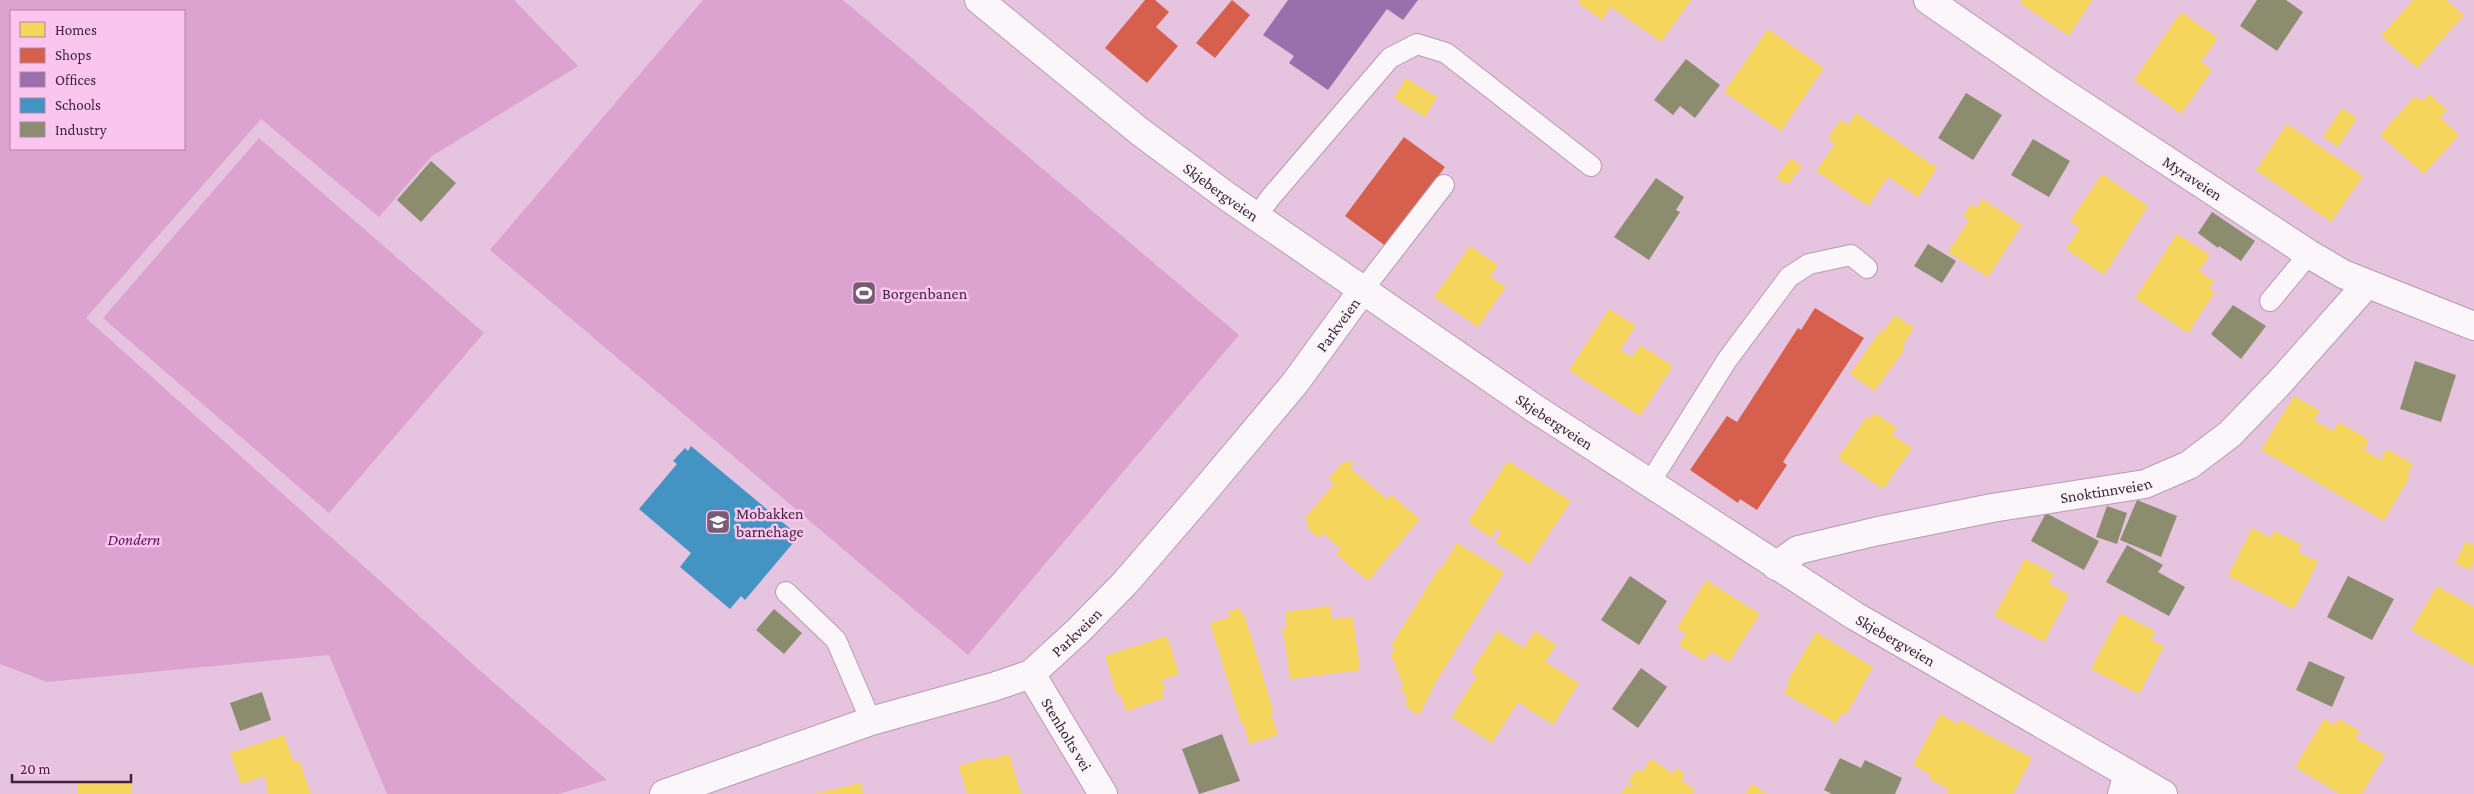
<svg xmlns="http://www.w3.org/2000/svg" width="2474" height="794" font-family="'Crimson Pro',serif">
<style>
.green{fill:#dca3d0;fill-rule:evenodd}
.homes{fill:#f6d55c}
.shops{fill:#d6604d}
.offices{fill:#9970ab}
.schools{fill:#4393c3}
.industry{fill:#8c8c6e}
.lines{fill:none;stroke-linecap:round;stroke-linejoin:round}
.lane-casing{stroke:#b69bb1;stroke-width:22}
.street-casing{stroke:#b69bb1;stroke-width:30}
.secondary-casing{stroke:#b69bb1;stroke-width:30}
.primary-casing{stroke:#b69bb1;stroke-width:30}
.lane{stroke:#fbf6fa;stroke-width:20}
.street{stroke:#fbf6fa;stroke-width:28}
.secondary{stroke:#fbf6fa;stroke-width:28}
.primary{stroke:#fbf6fa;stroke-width:28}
.labels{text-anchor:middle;stroke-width:5;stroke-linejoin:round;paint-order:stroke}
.street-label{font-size:16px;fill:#3d2438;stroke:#fac6ef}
.poi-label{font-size:16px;fill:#3d2438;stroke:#fac6ef;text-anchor:start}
.park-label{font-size:16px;font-style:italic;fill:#680b5d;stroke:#fac6ef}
</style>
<rect width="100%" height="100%" fill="#e6c3df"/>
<path class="green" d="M0,0H514L578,66L432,156L379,217L261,119L86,318L493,682L607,780L558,794H387L329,655L47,682L0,664ZM11,11H184V149H11Z
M703,0H843L1239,335L968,655L490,250Z
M259,138L484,333L329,513L103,318Z"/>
<path class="homes" d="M1580,0H1691L1661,42L1611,7L1602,20L1578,3Z
M2022,0H2092L2069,36L2020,3Z
M2413,0H2446L2464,15L2417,68L2381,36Z
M2181,12L2218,38L2201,62L2212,70L2181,114L2134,80Z
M1768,29L1824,68L1781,131L1724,92Z
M1406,78L1437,97L1425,117L1394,98Z
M2429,94L2447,110L2440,117L2459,135L2424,174L2380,135L2415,96L2422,101Z
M2342,108L2357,118L2338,147L2323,137Z
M1856,113L1937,168L1918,197L1888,177L1868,206L1816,171L1835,144L1828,139L1840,120L1848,125Z
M2287,124L2363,176L2331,222L2256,170Z
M1791,158L1802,167L1787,185L1776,177Z
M2102,174L2148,206L2104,275L2066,249L2080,228L2070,221Z
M1982,199L2022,225L1988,277L1948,252L1969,220L1963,216L1971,204L1977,208Z
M2177,234L2210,255L2199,271L2214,281L2209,288L2215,292L2188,333L2135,298Z
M1470,246L1498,265L1490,277L1506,287L1478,327L1434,297Z
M1609,309L1636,326L1620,350L1632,357L1640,345L1673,366L1640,416L1569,370Z
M1895,315L1914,328L1902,347L1905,349L1874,391L1850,374L1880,331L1882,333Z
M2294,396L2320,411L2314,420L2333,431L2339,422L2369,440L2364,450L2381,460L2387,449L2413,464L2407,474L2410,476L2384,521L2261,450Z
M1875,413L1897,428L1892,435L1912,448L1883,489L1838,458L1867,416L1871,419Z
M1348,460L1354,464L1350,468L1387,499L1391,495L1420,519L1368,581L1336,554L1341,549L1323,533L1319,538L1306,527L1309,523L1304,519L1334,484L1328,479L1343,462L1345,463Z
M1508,461L1571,501L1529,564L1495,542L1501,532L1496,529L1491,538L1468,522Z
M2252,528L2271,538L2274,531L2301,544L2298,552L2318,562L2294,609L2228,576Z
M2466,541L2474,545V561L2470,570L2455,563Z
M1457,543L1504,572L1437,680L1420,714L1418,713L1417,715L1405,705L1408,701L1404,699L1407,694L1400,690L1404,684L1400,681L1402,677L1397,675L1399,671L1394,668L1397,663L1391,659L1394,648L1391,646L1439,568L1441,569Z
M2025,559L2054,574L2048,583L2069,595L2044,642L1994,616Z
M1706,580L1760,614L1729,662L1711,651L1704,661L1679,645L1686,634L1677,628Z
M2437,586L2474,607V666L2411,630Z
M1330,606L1332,619L1353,617L1360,670L1290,679L1283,628L1287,627L1285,612Z
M1240,608L1241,614H1244L1274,713L1271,714L1278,735L1249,744L1243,722L1241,723L1210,623L1230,617L1228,611Z
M2120,613L2155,631L2151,640L2164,646L2139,694L2091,669Z
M1497,631L1524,648L1535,631L1556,645L1545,662L1579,683L1553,725L1518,702L1492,743L1451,717L1477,676L1471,672Z
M1816,632L1873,667L1846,715L1842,713L1836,723L1784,693L1789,683L1787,682Z
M1167,636L1179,674L1162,680L1165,690L1161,691L1164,698L1126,711L1120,694L1117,695L1105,656Z
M1940,714L1958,724L1960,720L2032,758L2013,794H1946L1949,789L1929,779L1931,775L1913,765Z
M2324,719L2335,725L2339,719L2360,731L2355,738L2385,755L2362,794H2340L2295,767Z
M284,735L294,763L299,760L311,794H268L265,776L241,784L230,753Z
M1009,754L1021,794H967L959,766L989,757L990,760Z
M1651,759L1673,774L1677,768L1685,774L1681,780L1695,790L1692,794H1621L1628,784L1631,787L1633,784L1628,781L1637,769L1642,772Z
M131,781L132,794H78V784Z
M861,783L863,794H816V793Z
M1752,784L1767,794H1745Z"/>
<path class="shops" d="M1145,0H1155L1169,12L1156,27L1178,46L1147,83L1105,48Z
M1232,0L1250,15L1215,58L1196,43Z
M1404,137L1445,167L1387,247L1345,216Z
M1815,308L1864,338L1783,462L1787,465L1757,510L1740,499L1738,503L1690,470L1727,416L1737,422L1798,328L1801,330Z"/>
<path class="offices" d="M1288,0H1418L1403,20L1387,9L1328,90L1289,63L1294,56L1263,35Z"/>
<path class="schools" d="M691,446L799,536L745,600L741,596L730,609L680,567L691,553L639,509L677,464L673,461L685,448L688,451Z"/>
<path class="industry" d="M2257,0H2286L2303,12L2277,51L2240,26Z
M1686,59L1720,85L1695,118L1680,106L1673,115L1654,100Z
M1966,93L2002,115L1973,160L1938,138Z
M2033,139L2070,161L2049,197L2011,175Z
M431,161L456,183L421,222L397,200Z
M1656,178L1684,197L1676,210L1680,212L1649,260L1614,237Z
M2212,212L2255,241L2241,261L2219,246L2218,248L2198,233Z
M1928,244L1956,261L1942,283L1914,266Z
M2233,305L2266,326L2241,359L2211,334Z
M2415,361L2456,375L2441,422L2400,409Z
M2137,500L2177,516L2161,557L2120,540Z
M2107,506L2127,513L2117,544L2096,537Z
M2046,513L2099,541L2084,570L2031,541Z
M2127,545L2163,565L2158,572L2185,587L2169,616L2106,582Z
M1630,576L1667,601L1639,645L1601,620Z
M2348,576L2394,599L2372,640L2327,617Z
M774,609L802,633L784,654L756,630Z
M2309,661L2345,677L2332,707L2296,690Z
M1641,668L1667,687L1638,728L1612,709Z
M262,692L271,720L240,731L230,703Z
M1222,734L1240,781L1199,794L1182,749Z
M1840,758L1861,768L1865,760L1902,778L1895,794H1832L1824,790Z"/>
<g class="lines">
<defs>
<path id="lane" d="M1257,216L1270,198L1390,58L1417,44L1446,53L1591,166
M1362,291L1444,185
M2270,301L2309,254
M1649,484L1727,360L1789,277L1809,264L1851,255L1867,268
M786,592L836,640L871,721"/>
<g id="street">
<path id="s1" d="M1928,0L2050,84L2309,254L2343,274L2474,326"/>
<path id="s2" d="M1776,566L1798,550L1878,531L1992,508L2145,484L2189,465L2230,434L2280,382L2367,284"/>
<path id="s3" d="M1031,674L1103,794"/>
<path id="s4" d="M664,794L871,721L993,687L1031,674L1078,631L1125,583L1201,495L1295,383L1362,291"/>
</g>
<path id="secondary" d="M2122,794L2128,774"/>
<g id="primary">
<path id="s5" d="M979,0L1139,131L1225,195L1534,408L1855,616L2163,794"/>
</g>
</defs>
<use href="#lane" class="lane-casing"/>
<use href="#street" class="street-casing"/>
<use href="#secondary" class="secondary-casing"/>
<use href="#primary" class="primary-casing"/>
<use href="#lane" class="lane"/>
<use href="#street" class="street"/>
<use href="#secondary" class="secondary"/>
<use href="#primary" class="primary"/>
</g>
<defs>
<symbol id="stadium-square" viewBox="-11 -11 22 22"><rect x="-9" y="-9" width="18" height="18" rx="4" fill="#785c72" stroke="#fac6ef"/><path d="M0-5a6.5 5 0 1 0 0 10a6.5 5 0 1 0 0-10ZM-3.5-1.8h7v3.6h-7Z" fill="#fff"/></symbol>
<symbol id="school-square" viewBox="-11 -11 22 22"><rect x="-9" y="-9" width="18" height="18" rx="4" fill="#785c72" stroke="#fac6ef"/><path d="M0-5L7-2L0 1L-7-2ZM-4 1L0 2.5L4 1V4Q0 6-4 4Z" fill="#fff"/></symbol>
</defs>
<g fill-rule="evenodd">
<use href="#stadium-square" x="850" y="279" width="28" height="28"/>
<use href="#school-square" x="704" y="508" width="28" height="28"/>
</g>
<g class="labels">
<g class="street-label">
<text dy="6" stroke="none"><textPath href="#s1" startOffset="319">Myraveien</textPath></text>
<text dy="6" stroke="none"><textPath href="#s5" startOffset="309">Skjebergveien</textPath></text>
<text dy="6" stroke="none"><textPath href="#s4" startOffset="852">Parkveien</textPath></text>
<text dy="6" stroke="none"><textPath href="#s5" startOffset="714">Skjebergveien</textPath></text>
<text dy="6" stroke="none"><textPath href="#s2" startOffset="341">Snoktinnveien</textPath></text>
<text dy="6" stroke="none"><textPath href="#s4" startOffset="448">Parkveien</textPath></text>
<text dy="6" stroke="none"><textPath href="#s5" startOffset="1119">Skjebergveien</textPath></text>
<text dy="6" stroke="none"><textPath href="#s3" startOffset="70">Stenholts vei</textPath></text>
</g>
<g class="poi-label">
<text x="882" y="299">Borgenbanen</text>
<text x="736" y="519">Mobakken<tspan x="736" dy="18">barnehage</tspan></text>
</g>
<g class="park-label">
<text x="134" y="545">Dondern</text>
</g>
</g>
<rect x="10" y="10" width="175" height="140" fill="#fac6ef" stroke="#ae85a6"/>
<rect x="20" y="22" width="25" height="15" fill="#f6d55c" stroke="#ae85a6"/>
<text x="55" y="35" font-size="15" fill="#3d2438">Homes</text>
<rect x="20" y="48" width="25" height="15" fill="#d6604d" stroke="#ae85a6"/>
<text x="55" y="60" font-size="15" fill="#3d2438">Shops</text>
<rect x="20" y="72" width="25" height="15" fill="#9970ab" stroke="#ae85a6"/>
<text x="55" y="85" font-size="15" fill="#3d2438">Offices</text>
<rect x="20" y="98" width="25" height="15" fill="#4393c3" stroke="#ae85a6"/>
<text x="55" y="110" font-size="15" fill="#3d2438">Schools</text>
<rect x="20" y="122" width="25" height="15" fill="#8c8c6e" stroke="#ae85a6"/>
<text x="55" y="135" font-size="15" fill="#3d2438">Industry</text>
<path d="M12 774v8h119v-8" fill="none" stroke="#3d2438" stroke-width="2.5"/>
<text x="20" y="774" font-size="15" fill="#3d2438" stroke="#fac6ef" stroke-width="4" paint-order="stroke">20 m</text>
</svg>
